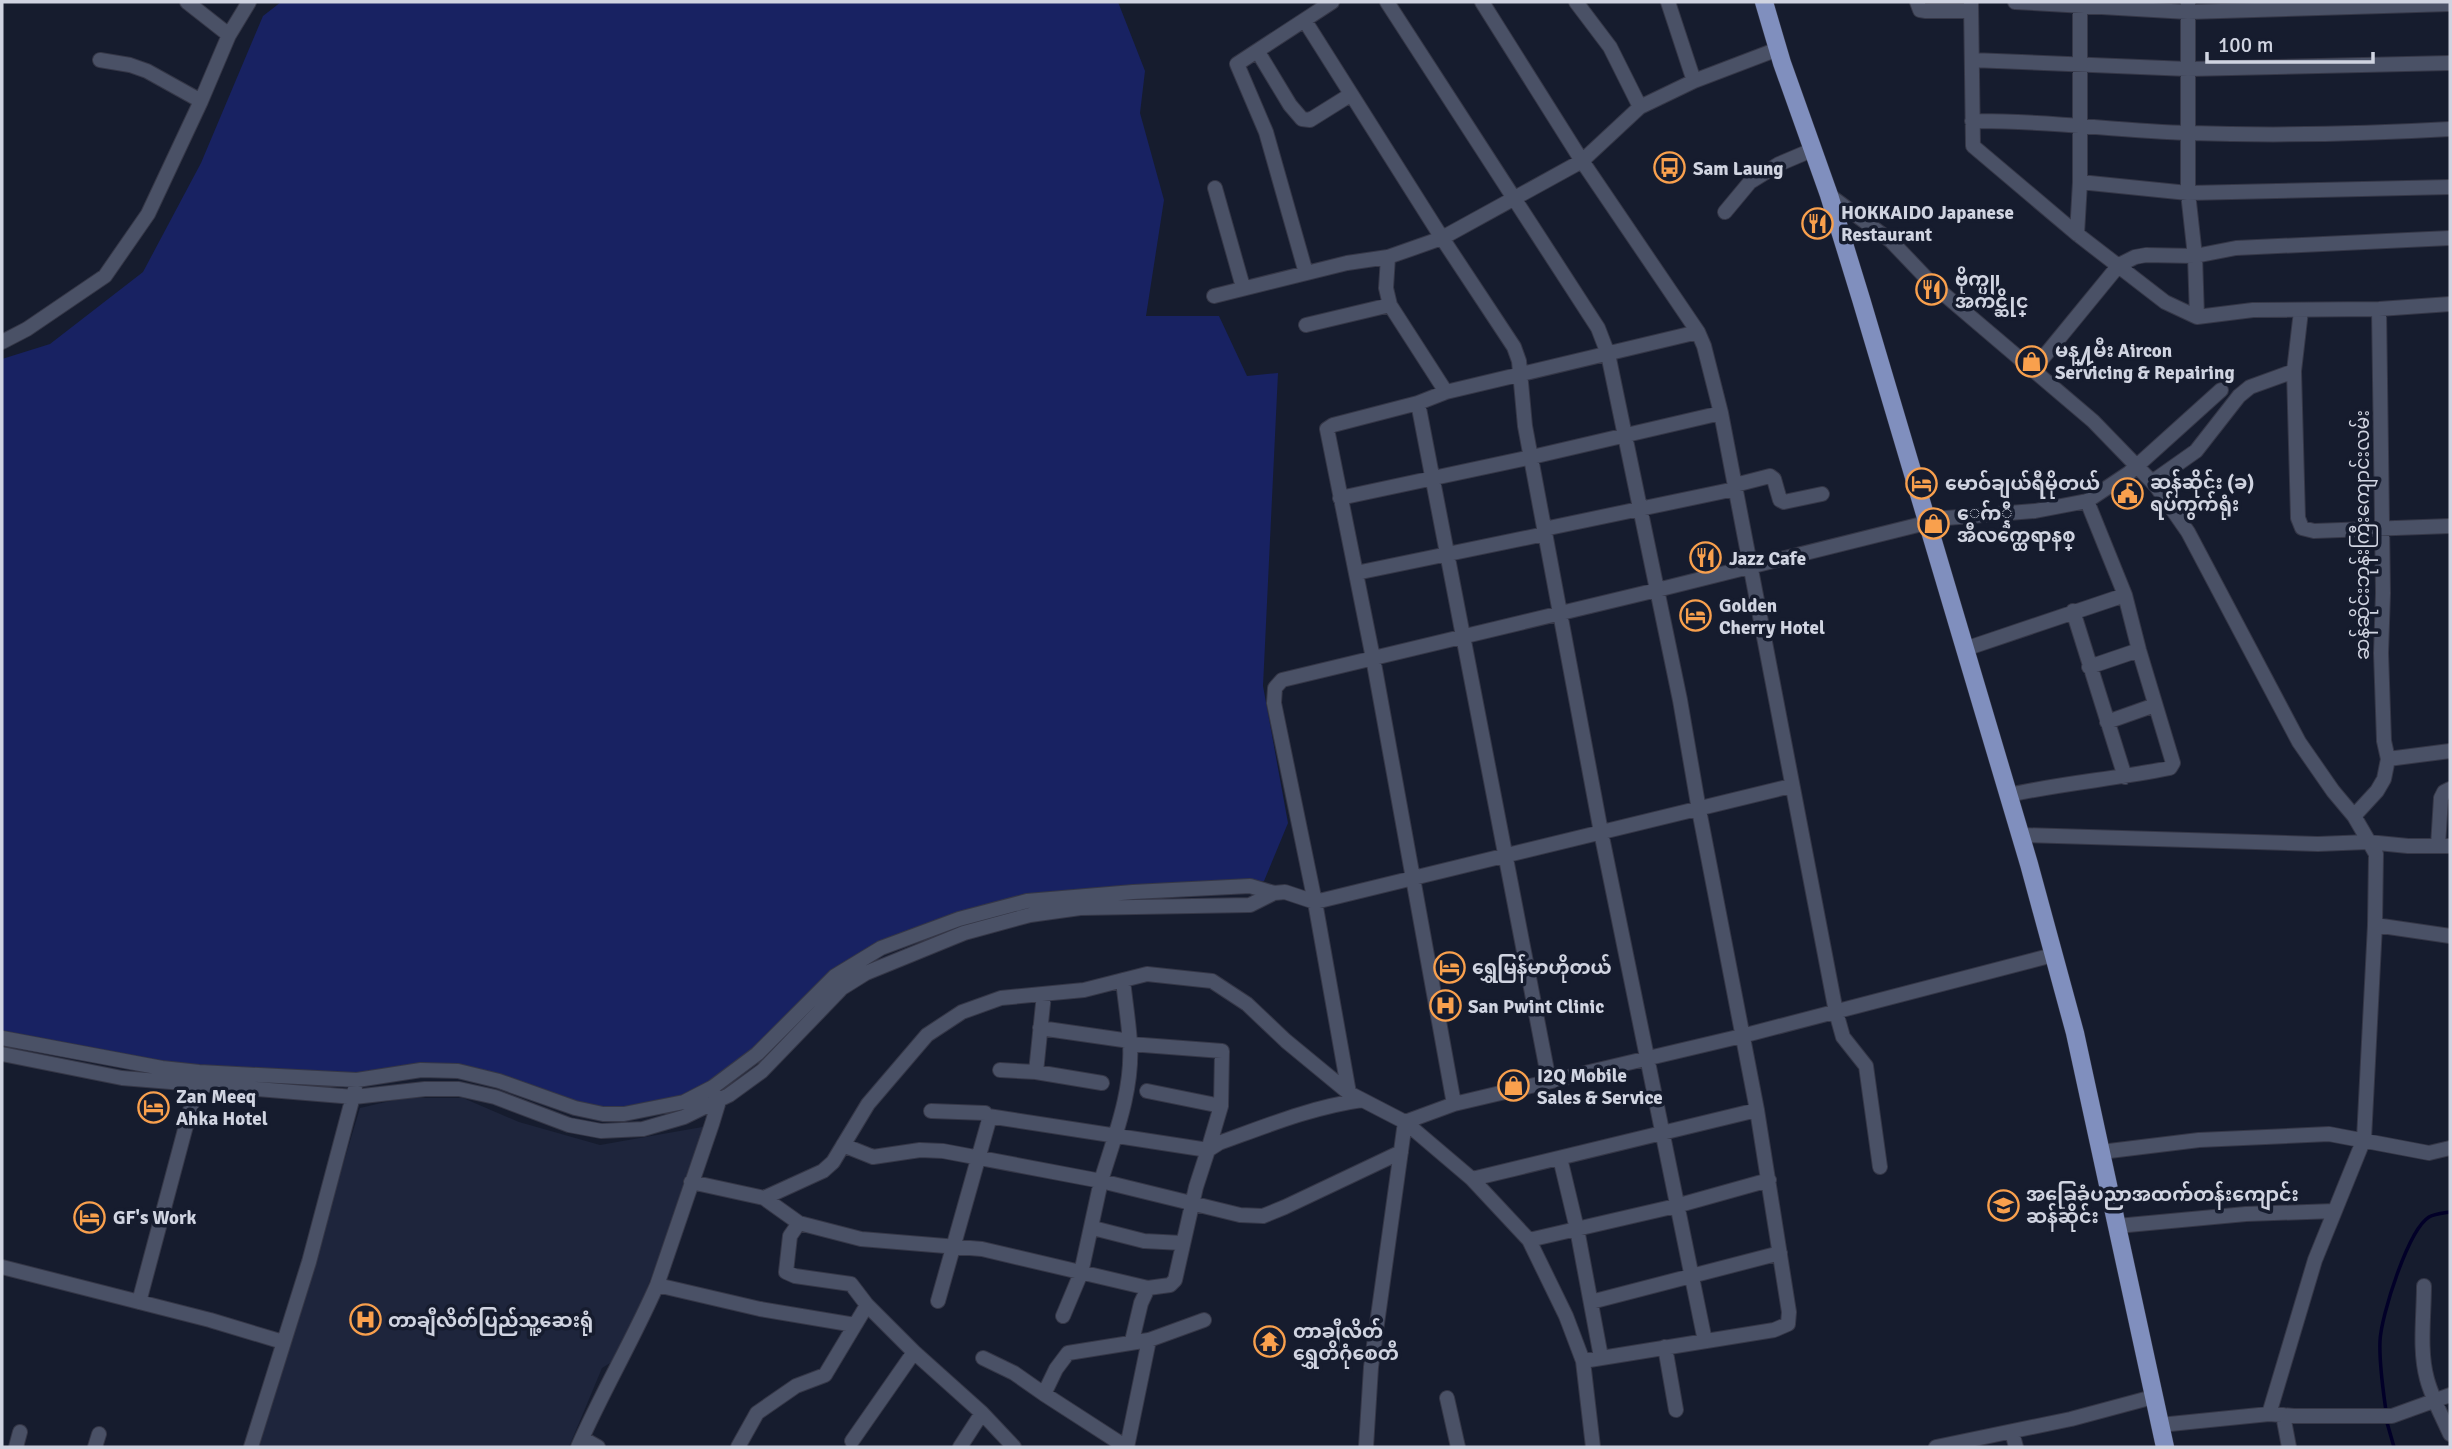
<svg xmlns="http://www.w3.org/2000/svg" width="2452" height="1449" font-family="Signika,'Noto Sans Myanmar',sans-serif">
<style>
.built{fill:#1e253c}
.green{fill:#182262}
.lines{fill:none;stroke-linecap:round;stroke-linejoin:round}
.stream{stroke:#020028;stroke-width:3.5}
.minor-casing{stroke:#353747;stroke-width:16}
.major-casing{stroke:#353747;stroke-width:19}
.minor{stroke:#4a5166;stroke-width:14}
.major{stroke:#808fbe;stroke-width:18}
.labels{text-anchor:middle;stroke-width:7;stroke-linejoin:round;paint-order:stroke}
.poi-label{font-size:19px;font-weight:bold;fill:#d0d4e1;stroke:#161c2e;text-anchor:start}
.street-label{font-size:19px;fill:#d0d4e1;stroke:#161c2e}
</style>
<rect width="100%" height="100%" fill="#161c2e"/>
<path class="built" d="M403,1098H463L519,1122L600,1145L708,1126L634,1323L615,1360L602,1368L569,1447H258L360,1108Z"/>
<path class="green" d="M281,2H1118L1145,71L1140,113L1164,200L1146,316H1219L1247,376L1278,373L1263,686L1288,823L1264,881L1163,886L1053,897L876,949L788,1026L698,1094L637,1114L591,1111L495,1072H433L375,1078L160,1064L2,1033V359L50,344L143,272L201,163L263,16Z"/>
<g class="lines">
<path class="stream" d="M2386,1411C2383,1389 2379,1364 2380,1341C2381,1316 2408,1230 2429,1217C2434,1214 2444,1213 2450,1212
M2386,1419L2394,1447"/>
<defs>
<path id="minor" d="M187,2L229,35
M1387,2L1598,328L1608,354L1680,700L1699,810L1757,1110L1789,1312L1788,1324L1774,1330L1583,1361
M1482,2L1582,161L1698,332L1704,346L1721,413L1836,1012L1843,1037L1866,1066L1880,1167
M1576,2L1610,47L1640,107
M1917,2L1920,10L1926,11H1971
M1971,2L1973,146L2077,234L2165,302L2197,317L2253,310L2379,309L2450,304
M2015,2L2188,12L2450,4
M2080,2V182
M2188,2V193L2195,256L2197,317
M1305,21L1442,238L1514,347L1519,361L1525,426L1601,832L1705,1341
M1258,52L1290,105L1302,119L1310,120L1350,95
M100,60L130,65L147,71L201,101
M1972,60L2188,69L2450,63
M1694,81L1778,49
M1972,121C2045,120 2117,131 2190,133C2277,136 2364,134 2450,129
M1215,188L1243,287
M1829,195L1891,241L1932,284L2093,421L2156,486L2188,532L2299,742L2333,791L2354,816L2376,854L2375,925L2364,1139L2315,1260L2269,1414
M1725,212L1750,182L1779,164L1812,150
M2077,234L2080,182L2188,193L2450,187
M1388,257L1386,288L1390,305L1446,392
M1306,273L1266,132L1237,64L1332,2
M1214,296L1347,263L1388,257L1442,238L1582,161L1640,107L1694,81L1668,2
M2301,311L2294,371L2298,518L2302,528L2314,531L2450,526
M1306,325L1390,305
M2,342L27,329L105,276L148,214L201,101L229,35L249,2
M2033,370L2119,265L2135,257L2146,255L2195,256L2236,248L2450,238
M1418,403L1549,1081
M2152,482L2196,451L2239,396L2250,387L2294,371
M1735,485L1770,476L1774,479L1780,500L1784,502L1822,494
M1340,498L1532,457L1721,413
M1544,529L1735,489
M1356,573L1545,534
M2073,611L2125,777
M1965,649L2125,595
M2089,667L2139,650
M2107,722L2155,705
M2388,759L2450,751
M2009,795C2062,783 2116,779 2170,768L2173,763L2139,650L2125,595L2087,501
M2354,816L2377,791L2384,779L2388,759L2384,741L2381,653L2383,593L2379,309
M2020,835L2318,844L2368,842L2408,846H2450
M2438,846L2441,798L2444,792L2450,789
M2375,925L2450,936
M1123,980C1125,1001 1129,1023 1130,1044C1133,1091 1114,1138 1101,1181L1240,1215L1263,1216L1285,1207L1401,1152
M1040,1028L1130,1041
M2,1038L162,1068L199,1072L357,1080L421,1070L458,1071L499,1081L575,1108L603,1114H624L684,1102L713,1087L757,1054L835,976L881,948L959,919L1027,901L1133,892L1250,886L1274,893L1285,892L1315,902L1791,786
M2,1054L122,1078L354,1097L425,1089H459L495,1097L569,1125L601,1131L643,1129L684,1117L729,1095L762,1071L842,988L866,973L964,933L1030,915L1080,908L1250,905L1274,893
M1000,1070L1036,1072L1102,1083
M1036,1072L1044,994
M1147,1091L1221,1106
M717,1097L719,1101L712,1124L657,1285L760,1309L855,1325
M1454,1104L1373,658L1327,429L1333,425L1418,403L1446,392L1698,332
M931,1111L985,1113L989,1120L938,1301
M988,1116L1208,1150L1221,1106L1222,1051L1130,1044
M1405,1122L1454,1104L1742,1036L2053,955
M843,1145L873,1157L920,1150L943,1151L1101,1181L1081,1273L1063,1316
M2101,1152L2199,1140L2329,1134L2429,1153L2450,1148
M1560,1158L1577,1229L1601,1357
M1472,1179L1757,1110
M691,1182L764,1198L799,1223L861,1239L982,1249L1148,1288
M764,1198L823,1171L833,1162L868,1104L927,1035L962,1012L1001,998L1084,990L1147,974L1212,981L1247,1004L1286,1041L1349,1093
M799,1223L790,1236L786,1272L795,1276L851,1284L867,1305L914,1352L982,1413L960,1447
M2117,1226L2246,1214L2335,1211
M1093,1228L1144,1241L1182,1243
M1529,1240L1676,1206L1769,1180
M2,1267L210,1320L283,1342
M2424,1286C2424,1316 2419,1350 2427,1379C2432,1398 2442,1416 2450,1434
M139,1302L199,1077
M1591,1302L1780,1253
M1132,1341L1141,1303L1148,1288L1170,1285L1175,1280L1196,1187L1208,1150L1219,1143C1266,1126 1312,1107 1362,1100
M1665,1347L1676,1410
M983,1358L1014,1373L1044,1394
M1447,1398L1458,1447
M982,1413L1014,1447
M2283,1415L2289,1447
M2160,1425L2269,1414L2294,1416H2392L2450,1395
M2012,1432L2016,1447
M582,1438L598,1447
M852,1441L914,1352
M16,1447L20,1432
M95,1447L99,1434
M251,1447L309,1262L355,1089
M578,1447C602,1392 633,1340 657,1285
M738,1447L757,1413L796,1386L825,1375L867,1305
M1126,1447L1044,1394L1056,1369L1068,1353L1149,1340L1204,1320
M1127,1447L1149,1340
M1366,1447L1371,1367L1405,1122
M1593,1447L1583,1361L1566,1316L1529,1240L1472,1179L1405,1122L1349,1093L1315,902L1274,703L1275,688L1282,680L1657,590L1946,518L2035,511L2087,501L2129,473L2221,390
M1936,1447L2071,1419L2153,1397"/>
<path id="major" d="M1764,2L1782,63L1829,195L1861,299L2029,864L2075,1033L2165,1447"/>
</defs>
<use href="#minor" class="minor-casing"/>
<use href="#major" class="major-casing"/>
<use href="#minor" class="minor"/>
<use href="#major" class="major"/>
</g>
<defs>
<symbol id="bus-ring" viewBox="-11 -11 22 22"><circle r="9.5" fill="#161c2e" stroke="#f9a04d" stroke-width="1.5"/><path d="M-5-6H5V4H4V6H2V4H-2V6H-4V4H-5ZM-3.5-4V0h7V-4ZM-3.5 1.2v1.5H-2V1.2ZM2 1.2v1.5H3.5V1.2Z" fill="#f9a04d"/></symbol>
<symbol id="restaurant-ring" viewBox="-11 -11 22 22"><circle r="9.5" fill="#161c2e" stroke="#f9a04d" stroke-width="1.5"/><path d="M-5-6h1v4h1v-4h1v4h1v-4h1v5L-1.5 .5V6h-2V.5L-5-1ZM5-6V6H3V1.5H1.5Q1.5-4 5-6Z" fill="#f9a04d"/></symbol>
<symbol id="shop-ring" viewBox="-11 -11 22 22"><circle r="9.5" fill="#161c2e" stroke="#f9a04d" stroke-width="1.5"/><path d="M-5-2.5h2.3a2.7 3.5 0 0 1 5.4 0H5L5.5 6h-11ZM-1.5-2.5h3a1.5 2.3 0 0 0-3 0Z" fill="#f9a04d"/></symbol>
<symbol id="hotel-ring" viewBox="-11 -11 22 22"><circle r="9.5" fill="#161c2e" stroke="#f9a04d" stroke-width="1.5"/><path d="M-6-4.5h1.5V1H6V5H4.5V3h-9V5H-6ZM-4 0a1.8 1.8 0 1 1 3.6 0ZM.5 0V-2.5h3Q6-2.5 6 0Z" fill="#f9a04d"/></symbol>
<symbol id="civic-ring" viewBox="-11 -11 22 22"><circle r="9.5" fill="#161c2e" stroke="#f9a04d" stroke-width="1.5"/><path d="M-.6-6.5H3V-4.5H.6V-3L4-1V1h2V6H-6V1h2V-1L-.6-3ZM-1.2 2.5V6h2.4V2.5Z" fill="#f9a04d"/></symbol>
<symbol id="hospital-ring" viewBox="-11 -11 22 22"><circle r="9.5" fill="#161c2e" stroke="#f9a04d" stroke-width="1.5"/><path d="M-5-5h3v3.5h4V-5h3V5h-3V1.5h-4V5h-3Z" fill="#f9a04d"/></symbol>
<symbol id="school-ring" viewBox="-11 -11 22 22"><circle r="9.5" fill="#161c2e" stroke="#f9a04d" stroke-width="1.5"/><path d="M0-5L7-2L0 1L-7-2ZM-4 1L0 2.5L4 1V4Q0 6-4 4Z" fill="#f9a04d"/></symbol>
<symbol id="temple-ring" viewBox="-11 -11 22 22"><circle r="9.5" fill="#161c2e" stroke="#f9a04d" stroke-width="1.5"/><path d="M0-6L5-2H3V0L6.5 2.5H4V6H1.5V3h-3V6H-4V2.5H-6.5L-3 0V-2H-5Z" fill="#f9a04d"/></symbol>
</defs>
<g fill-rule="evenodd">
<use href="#bus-ring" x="1652" y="150" width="35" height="35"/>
<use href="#restaurant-ring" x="1800" y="206" width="35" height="35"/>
<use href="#restaurant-ring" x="1914" y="272" width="35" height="35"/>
<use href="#shop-ring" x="2014" y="344" width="35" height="35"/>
<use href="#hotel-ring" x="1904" y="466" width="35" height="35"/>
<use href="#civic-ring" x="2110" y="476" width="35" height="35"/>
<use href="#shop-ring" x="1916" y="506" width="35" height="35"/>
<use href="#restaurant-ring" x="1688" y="540" width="35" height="35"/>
<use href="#hotel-ring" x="1678" y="598" width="35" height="35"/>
<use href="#hotel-ring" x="1432" y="950" width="35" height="35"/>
<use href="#hospital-ring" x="1428" y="988" width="35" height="35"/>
<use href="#shop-ring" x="1496" y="1068" width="35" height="35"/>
<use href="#hotel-ring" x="136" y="1090" width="35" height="35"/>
<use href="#school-ring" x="1986" y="1188" width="35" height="35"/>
<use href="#hotel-ring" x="72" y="1200" width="35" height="35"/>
<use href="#hospital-ring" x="348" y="1302" width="35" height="35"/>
<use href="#temple-ring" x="1252" y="1324" width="35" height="35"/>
</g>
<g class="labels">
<g class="poi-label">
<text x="1693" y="175">Sam Laung</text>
<text x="1841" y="219">HOKKAIDO Japanese<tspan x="1841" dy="22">Restaurant</tspan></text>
<text x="1955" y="286">ဗိုက္ပူ<tspan x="1955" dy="22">အကင္ဆိုင္</tspan></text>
<text x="2055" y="357">မန္႔မီး Aircon<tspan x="2055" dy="22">Servicing &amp; Repairing</tspan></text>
<text x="2150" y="489">ဆန်ဆိုင်း (ခ)<tspan x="2150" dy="22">ရပ်ကွက်ရုံး</tspan></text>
<text x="1945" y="490">မောဝ်ချယ်ရီမိုတယ်</text>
<text x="1957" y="520">ေဂ်ာ္နီ<tspan x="1957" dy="22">အီလက္ထေရာနစ္</tspan></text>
<text x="1729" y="565">Jazz Cafe</text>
<text x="1719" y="612">Golden<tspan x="1719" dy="22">Cherry Hotel</tspan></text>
<text x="1472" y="974">ရွှေမြန်မာဟိုတယ်</text>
<text x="1468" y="1013">San Pwint Clinic</text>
<text x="1537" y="1082">I2Q Mobile<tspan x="1537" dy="22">Sales &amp; Service</tspan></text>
<text x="176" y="1103">Zan Meeq<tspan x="176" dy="22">Ahka Hotel</tspan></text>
<text x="2026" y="1201">အခြေခံပညာအထက်တန်းကျောင်း<tspan x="2026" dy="22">ဆန်ဆိုင်း</tspan></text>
<text x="113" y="1224">GF's Work</text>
<text x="388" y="1327">တာချီလိတ်ပြည်သူ့ဆေးရုံ</text>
<text x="1293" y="1338">တာချီလိတ်<tspan x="1293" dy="22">ရွှေတိဂုံစေတီ</tspan></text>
</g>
<g class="street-label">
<text transform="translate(2362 535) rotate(-90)" y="7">ဆန်ဆိုင်းဘုန်းကြီးကျောင်းလမ်း</text>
</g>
</g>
<rect width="2452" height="1449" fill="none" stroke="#d0d4e1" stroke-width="7"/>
<path d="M2207 52v10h166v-10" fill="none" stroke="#d0d4e1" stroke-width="3.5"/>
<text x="2218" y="52" font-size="21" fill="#d0d4e1" stroke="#161c2e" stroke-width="5" paint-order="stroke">100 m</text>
</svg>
